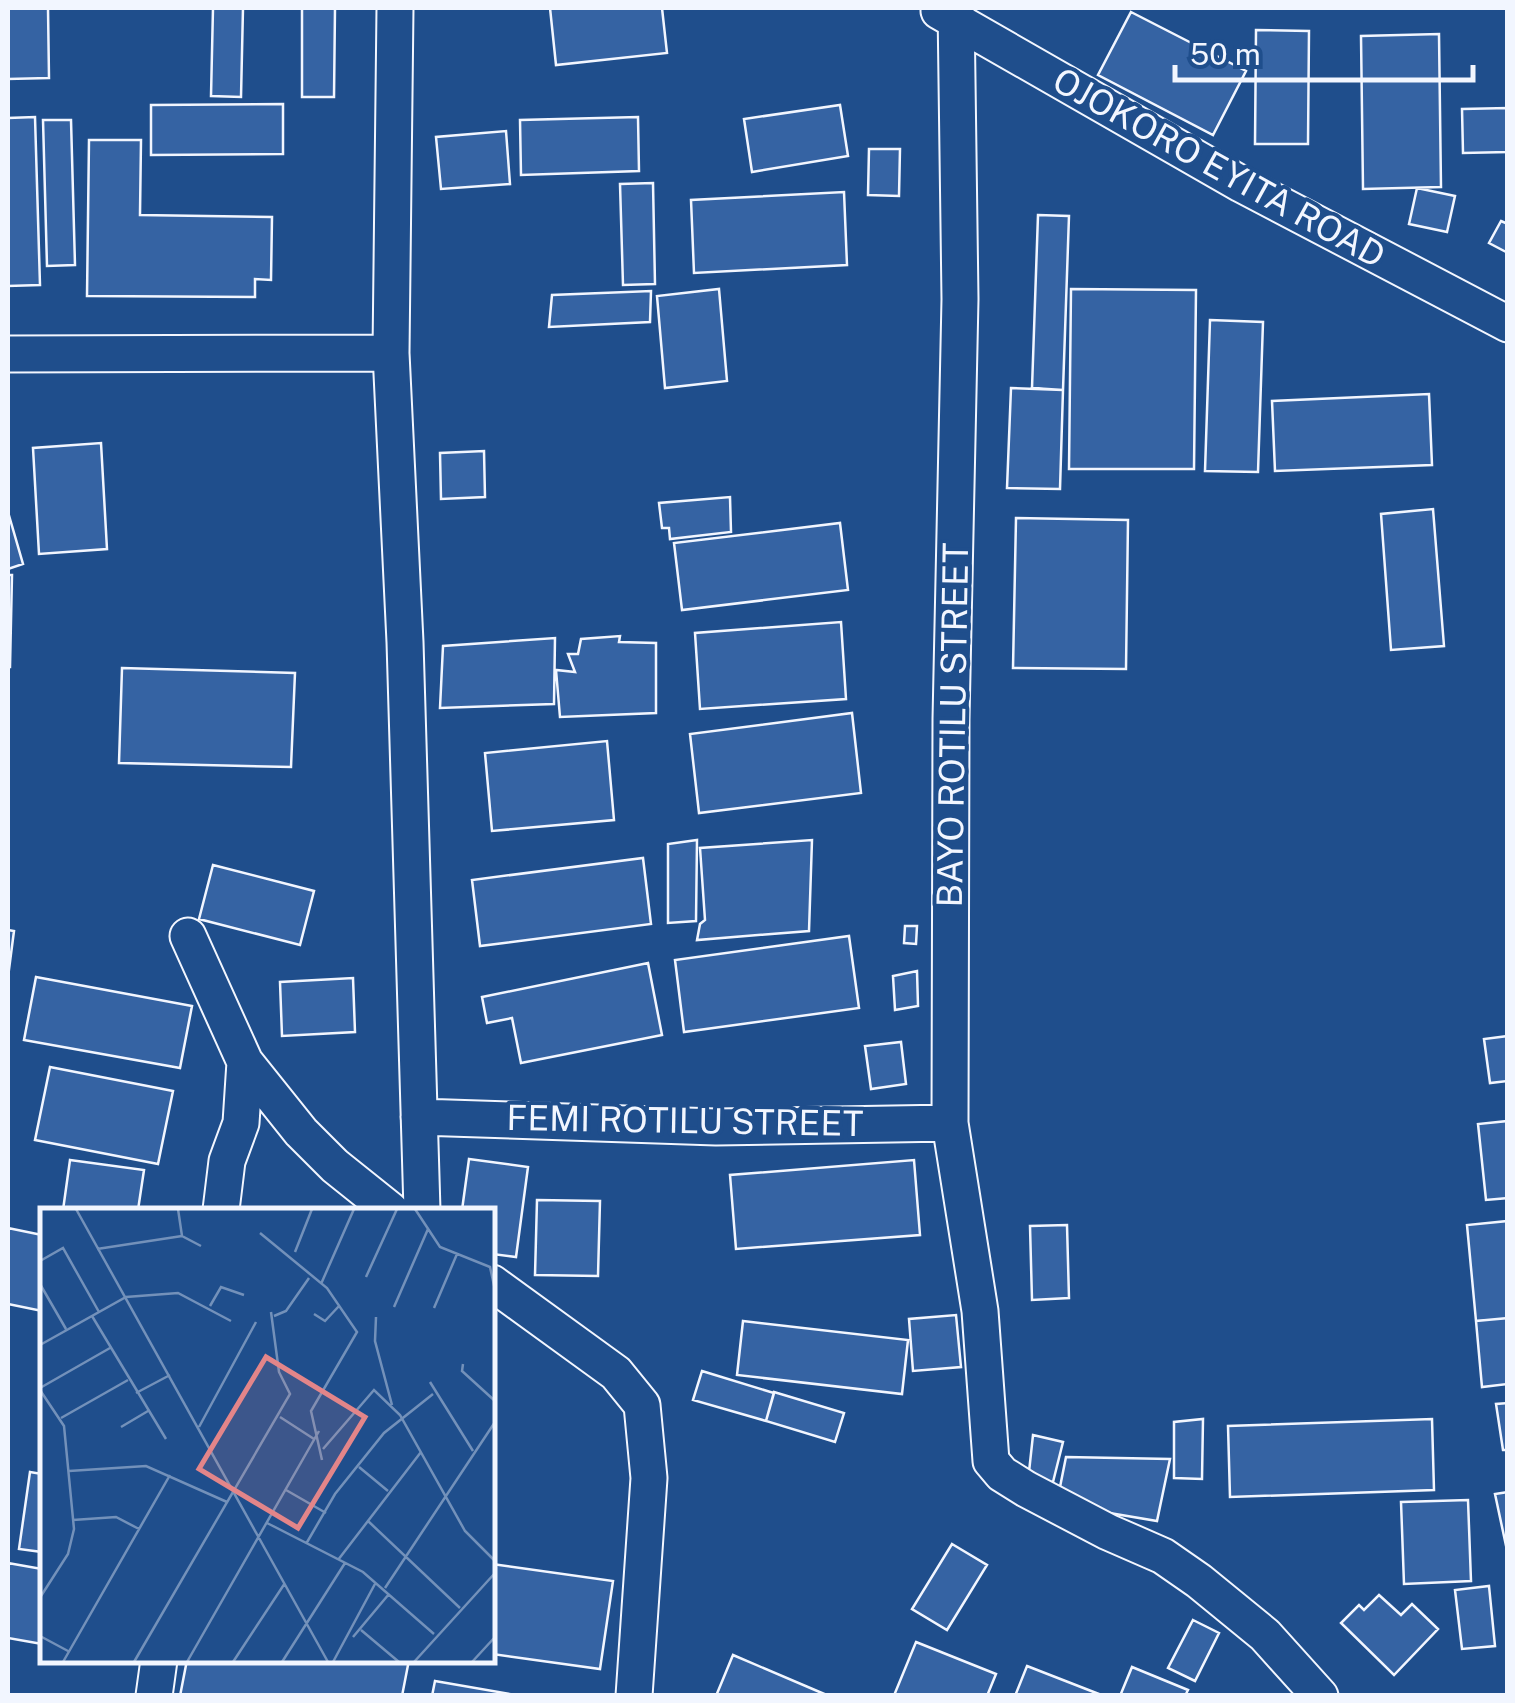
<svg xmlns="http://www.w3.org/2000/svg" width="1515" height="1703" font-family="'Public Sans',sans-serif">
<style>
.building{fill:#3563a3;stroke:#f2f6ff;stroke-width:2.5}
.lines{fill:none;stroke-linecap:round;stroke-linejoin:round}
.minor-casing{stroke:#f2f6ff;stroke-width:39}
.minor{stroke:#1f4e8c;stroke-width:35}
.labels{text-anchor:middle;stroke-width:8;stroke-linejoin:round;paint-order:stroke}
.street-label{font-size:35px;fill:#f2f6ff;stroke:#1f4e8c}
.inset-road{fill:none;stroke:#7391ba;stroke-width:2.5}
.view{fill:#e38589;fill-opacity:0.15;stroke:#e38589;stroke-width:5}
.inset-edge{fill:none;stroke:#f2f6ff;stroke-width:5}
</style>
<rect width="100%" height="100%" fill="#1f4e8c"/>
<path class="building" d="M8,8H48L49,78L8,79Z
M213,8H243L241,97L211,96Z
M302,8H335L334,97H302Z
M550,8H662L667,53L556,65Z
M1131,12L1246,71L1213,135L1098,75Z
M1256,30L1309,31L1308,144H1255Z
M1439,34L1441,187L1363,189L1361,36Z
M283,104V154L151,155V105Z
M840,105L848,156L752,172L744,119Z
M1508,108V152L1463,153L1462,109Z
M35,117L40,285L8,286V118Z
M638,117L639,171L521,175L520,120Z
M43,120H71L75,265L47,266Z
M506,131L510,184L441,189L436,137Z
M89,140H141L140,215L272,217L271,280L255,279V297L87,296Z
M869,149H900L899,196L868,195Z
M653,183L655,284L623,285L620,184Z
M1417,188L1455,196L1447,232L1409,224Z
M844,192L847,265L694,273L691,200Z
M1038,215L1069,216L1063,390L1032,388Z
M1501,221L1508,224V253L1489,243Z
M719,289L727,381L665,388L657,296Z
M1071,289L1196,290L1194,469H1069Z
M651,291L650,322L549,327L552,295Z
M1210,320L1263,322L1258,472L1205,471Z
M1011,388L1063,390L1060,489L1007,488Z
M1429,394L1432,465L1275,471L1272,401Z
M101,443L107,549L39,554L33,448Z
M484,451L485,497L441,499L440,453Z
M730,497L731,532L670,539L669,528H662L659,503Z
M1433,509L1444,646L1391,650L1381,514Z
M8,512L23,564L8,569Z
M1016,518L1128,520L1126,669L1013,668Z
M840,523L848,590L682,610L674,543Z
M8,575H12L10,667H8Z
M841,622L846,699L700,709L695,633Z
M620,636L619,642L656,643V713L560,717L556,670L575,672L568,654H578L581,639Z
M555,638L554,704L440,708L443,646Z
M122,668L295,673L291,767L119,763Z
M852,713L861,793L699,813L690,734Z
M607,741L614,820L492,831L485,753Z
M697,840L696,921L668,923V844Z
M812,840L809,931L697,940L700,924L705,920L700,848Z
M643,858L651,924L480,946L472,880Z
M213,865L314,891L300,945L199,919Z
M905,926H917L916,944L904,943Z
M8,930L14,931L8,977Z
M849,936L859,1008L684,1032L675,960Z
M648,963L662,1035L521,1063L512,1018L487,1023L482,997Z
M917,971L918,1006L895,1010L893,976Z
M36,977L192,1006L180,1068L24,1040Z
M353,978L355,1032L282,1036L280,982Z
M1508,1036V1081L1490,1083L1484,1039Z
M901,1042L906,1084L871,1089L865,1046Z
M50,1067L173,1091L158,1164L35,1140Z
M1508,1121V1198L1486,1200L1478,1124Z
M469,1159L528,1167L516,1257L492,1254V1210H462Z
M70,1160L144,1170L138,1210H63Z
M914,1160L920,1235L736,1249L730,1175Z
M537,1200L600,1201L598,1276L535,1275Z
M1508,1221V1318L1476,1321L1467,1225Z
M1067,1225L1069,1298L1032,1300L1030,1226Z
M8,1228L42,1235V1311L8,1304Z
M956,1315L961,1367L913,1371L909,1319Z
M1508,1318V1384L1482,1387L1476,1321Z
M743,1321L908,1340L902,1394L737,1375Z
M702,1371L774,1393L766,1421L693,1400Z
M774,1392L844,1413L835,1442L766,1421Z
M1508,1403V1450H1503L1496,1404Z
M1203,1419L1202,1479L1174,1478V1422Z
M1432,1419L1434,1490L1230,1497L1228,1426Z
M1033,1435L1063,1442L1053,1482L1028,1481Z
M1066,1457L1170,1459L1157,1521L1074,1507L1058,1497Z
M30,1472L42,1474V1552L19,1549Z
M1508,1492V1555L1495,1494Z
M1468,1500L1471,1581L1404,1584L1401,1502Z
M952,1544L987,1565L947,1630L912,1609Z
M8,1563L42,1569V1644L8,1638Z
M492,1564L613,1581L600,1669L492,1654Z
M1489,1586L1495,1646L1462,1649L1455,1590Z
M1379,1595L1401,1615L1412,1604L1438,1629L1394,1675L1341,1623L1359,1605L1364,1610Z
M1193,1620L1219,1633L1195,1681L1168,1668Z
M916,1642L996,1674L987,1696H902L895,1693Z
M733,1655L829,1696H716Z
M187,1660H409L402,1696H180Z
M1027,1666L1104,1696H1015Z
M1132,1667L1188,1690L1185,1696H1120Z
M435,1681L521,1696H432Z"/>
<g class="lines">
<defs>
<path id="minor" d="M395,8L391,353L405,642L422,1210
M956,8L960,299L951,719L950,1123L980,1311L991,1461L1002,1474L1026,1489L1108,1532L1163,1556L1199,1581L1265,1635L1320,1696
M939,11L1241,184L1508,324
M8,354L391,353
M188,936L245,1062L301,1132L335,1166L390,1210
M419,1117L716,1127L950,1123
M221,1210L227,1161L241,1123L245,1062
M492,1283L616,1373L642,1405L649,1478L634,1696
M154,1696L159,1660"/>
</defs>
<use href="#minor" class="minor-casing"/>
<use href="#minor" class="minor"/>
</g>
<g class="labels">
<g class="street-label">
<text transform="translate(1219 168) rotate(29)" y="12">OJOKORO EYITA ROAD</text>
<text transform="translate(953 725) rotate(-89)" y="12">BAYO ROTILU STREET</text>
<text transform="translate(685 1121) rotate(1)" y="12">FEMI ROTILU STREET</text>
</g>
</g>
<g transform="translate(40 1208)">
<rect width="455" height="455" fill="#1f4e8c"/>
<path class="inset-road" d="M36,1L288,454M138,1L142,28L161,38M375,1L400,39L450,59L455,82M220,25L287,80L317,124L271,203L282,252M57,41L142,28M255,44L272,1M0,53L23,40L59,104M326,69L357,1M0,76L26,121M281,76L314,1M170,98L181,79L204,87M354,99L388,21M394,100L417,46M274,106L285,113L299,98M52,108L126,231M234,108L246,103L269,70M336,109L335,133L352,197M0,137L86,89L138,85L191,113M423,156L422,163L455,193M390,174L433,243M0,180L70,140M0,182L24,218L34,321L28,346L1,388M96,185L130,167M240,209L274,231M21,210L88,172M81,219L108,203M159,219L216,114M283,241L334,182L360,207L425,323L455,353M319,259L348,283M29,263L106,258L187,294M246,282L286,305M33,312L76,309L99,321M328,313L420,400M227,315L323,364L394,426M266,336L295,286L344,225L393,186M298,352L381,244M345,380L455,214M321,422L359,454M0,428L28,443M313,429L349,386M23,454L130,267M94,454L250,186L239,164L231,104M147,454L279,223M193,454L245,375M242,454L305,355M293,454L336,374M374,454L455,365M432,454L455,429"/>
<path class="view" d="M226,149L325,209L258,320L159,261Z"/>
<rect width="455" height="455" class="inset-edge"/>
</g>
<rect width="1515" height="1703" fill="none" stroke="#f2f6ff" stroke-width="20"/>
<path d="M1175 65v15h298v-15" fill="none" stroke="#f2f6ff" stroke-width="5"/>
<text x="1190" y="65" font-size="30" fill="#f2f6ff" stroke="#1f4e8c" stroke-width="8" paint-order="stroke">50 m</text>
</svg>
